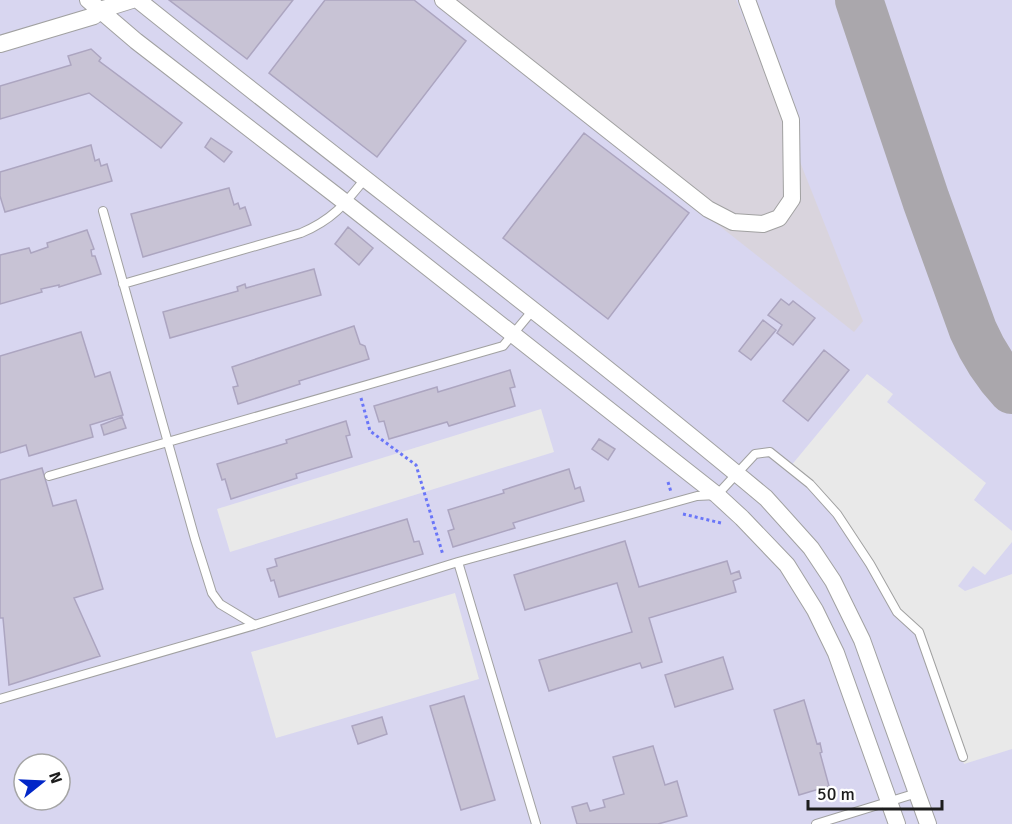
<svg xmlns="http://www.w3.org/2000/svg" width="1012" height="824" font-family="Signika,sans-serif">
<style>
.military{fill:#d8d6f0;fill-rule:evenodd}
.airport{fill:#d9d4dd}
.parking{fill:#e9e9e9}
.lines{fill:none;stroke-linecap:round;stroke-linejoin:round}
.taxiway{stroke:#aaa7ac;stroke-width:48}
.building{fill:#c8c3d5;stroke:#aca5c0;stroke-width:1.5}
.lane-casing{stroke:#a1a1a1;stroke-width:10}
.street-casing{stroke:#a1a1a1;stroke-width:18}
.path{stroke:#6a76f8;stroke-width:3;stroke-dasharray:3 3;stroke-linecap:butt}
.lane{stroke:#fff;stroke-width:8}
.street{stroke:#fff;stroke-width:16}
</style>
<rect width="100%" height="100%" fill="#e8e3ee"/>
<path class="military" d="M0,0H1012V824H0ZM24,764H60V800H24Z"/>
<path class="airport" d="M433,0H736L863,321L854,332Z"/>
<path class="parking" d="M867,374L893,394L887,402L986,483L974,500L1012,531V542L985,575L973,566L958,586L965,591L1012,574V749L964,764L919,632L897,612L837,514L790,467Z
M541,409L554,452L230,552L217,509Z
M455,593L479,679L276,738L251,652Z"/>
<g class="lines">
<path class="taxiway" d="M859,0L926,200L973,330C983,353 995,372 1012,390"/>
</g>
<path class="building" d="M169,0H293L247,59Z
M325,0H414L466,41L377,157L269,73Z
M91,49L101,58L99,61L182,123L161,148L89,93L0,119V86L71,65L68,56Z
M584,133L689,213L608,319L503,238Z
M211,138L232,152L224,162L205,147Z
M91,145L95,161L99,159L101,166L107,164L112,181L5,212L0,196V172Z
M229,188L234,205L238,203L240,209L245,207L251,225L143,257L131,214Z
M348,227L373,248L359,265L335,244Z
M87,230L94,249L91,250L92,256H95L101,274L59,287V285L41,289L42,292L0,304V255L29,248L31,253L48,247L47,243Z
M314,269L321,295L170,338L163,312L238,291L237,287L245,284L246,288Z
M781,299L789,305L793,301L815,318L793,345L777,333L782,325L768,315Z
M763,320L776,330L751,360L739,351Z
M354,326L360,344L365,346L369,359L299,381L300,384L238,404L233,387L238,386L232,367Z
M81,332L95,377L110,372L123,415L90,425L93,437L29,456L26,445L0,453V356Z
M824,350L849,370L808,421L783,401Z
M510,370L515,387L510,388L515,406L449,426L447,422L389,439L384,421L379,422L374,406L437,387L438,392Z
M122,417L126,428L104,435L101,425Z
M346,421L350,435L346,436L352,457L296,474L297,478L231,499L225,479L222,480L217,464L287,443L286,440Z
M599,439L615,449L608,460L592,449Z
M42,468L53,506L76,500L103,589L74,598L100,656L9,685L3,618H0V480Z
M569,469L575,489L580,487L584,501L513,523L515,528L453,547L448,531L454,529L448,510L504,493L503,490Z
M407,519L414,542L419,541L423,554L279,597L274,580L271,581L267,569L277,566L275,559Z
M625,541L639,587L727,561L731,574L739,571L741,578L733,581L736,592L649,618L662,662L642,668L640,663L549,691L539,660L632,632L617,583L525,610L514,575Z
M723,657L733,689L675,707L665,675Z
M464,696L495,800L461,810L430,706Z
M804,700L817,744L820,743L822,752L820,753L829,786L799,795L774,710Z
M382,717L387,734L358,744L352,726Z
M653,746L665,785L677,781L687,816L658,824H577L572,807L587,803L590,811L605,807L603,800L624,794L613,757Z"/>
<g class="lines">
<defs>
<path id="lane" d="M103,211L195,539L212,593L220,604L255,625
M123,284L301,233C332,220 344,205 364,180
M49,476L503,346L533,310
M458,562L536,824
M0,699L255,625L458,562L697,496L717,495L755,454L770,452L810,484L837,514L870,564L897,612L919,632L963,757
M816,824L917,793"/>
<path id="street" d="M88,0L136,41L346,203L717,495L742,518L787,565L815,610L836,653L897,824
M138,0C346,167 561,327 766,498L811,548L833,581L862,640L928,824
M443,0L708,209L733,222L763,224L779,218L792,199L791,120L747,0
M0,44L94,16L100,10L132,0"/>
</defs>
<use href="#lane" class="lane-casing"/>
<use href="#street" class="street-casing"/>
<path class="path" d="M361,398L370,431L416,465L443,555
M668,482L671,492
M683,514L721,523"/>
<use href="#lane" class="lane"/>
<use href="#street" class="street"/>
</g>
<g transform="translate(42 782) rotate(72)"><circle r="28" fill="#ffffff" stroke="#a5a5a5" stroke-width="1.5"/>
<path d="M0-4.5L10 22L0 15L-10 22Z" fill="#0227c8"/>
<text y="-9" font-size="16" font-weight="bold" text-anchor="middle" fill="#1d1d1d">N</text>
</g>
<path d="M808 800v9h134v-9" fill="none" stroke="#1d1d1d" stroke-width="3"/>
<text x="817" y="800" font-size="18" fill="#1d1d1d" stroke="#ffffff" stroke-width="4.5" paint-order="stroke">50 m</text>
</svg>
